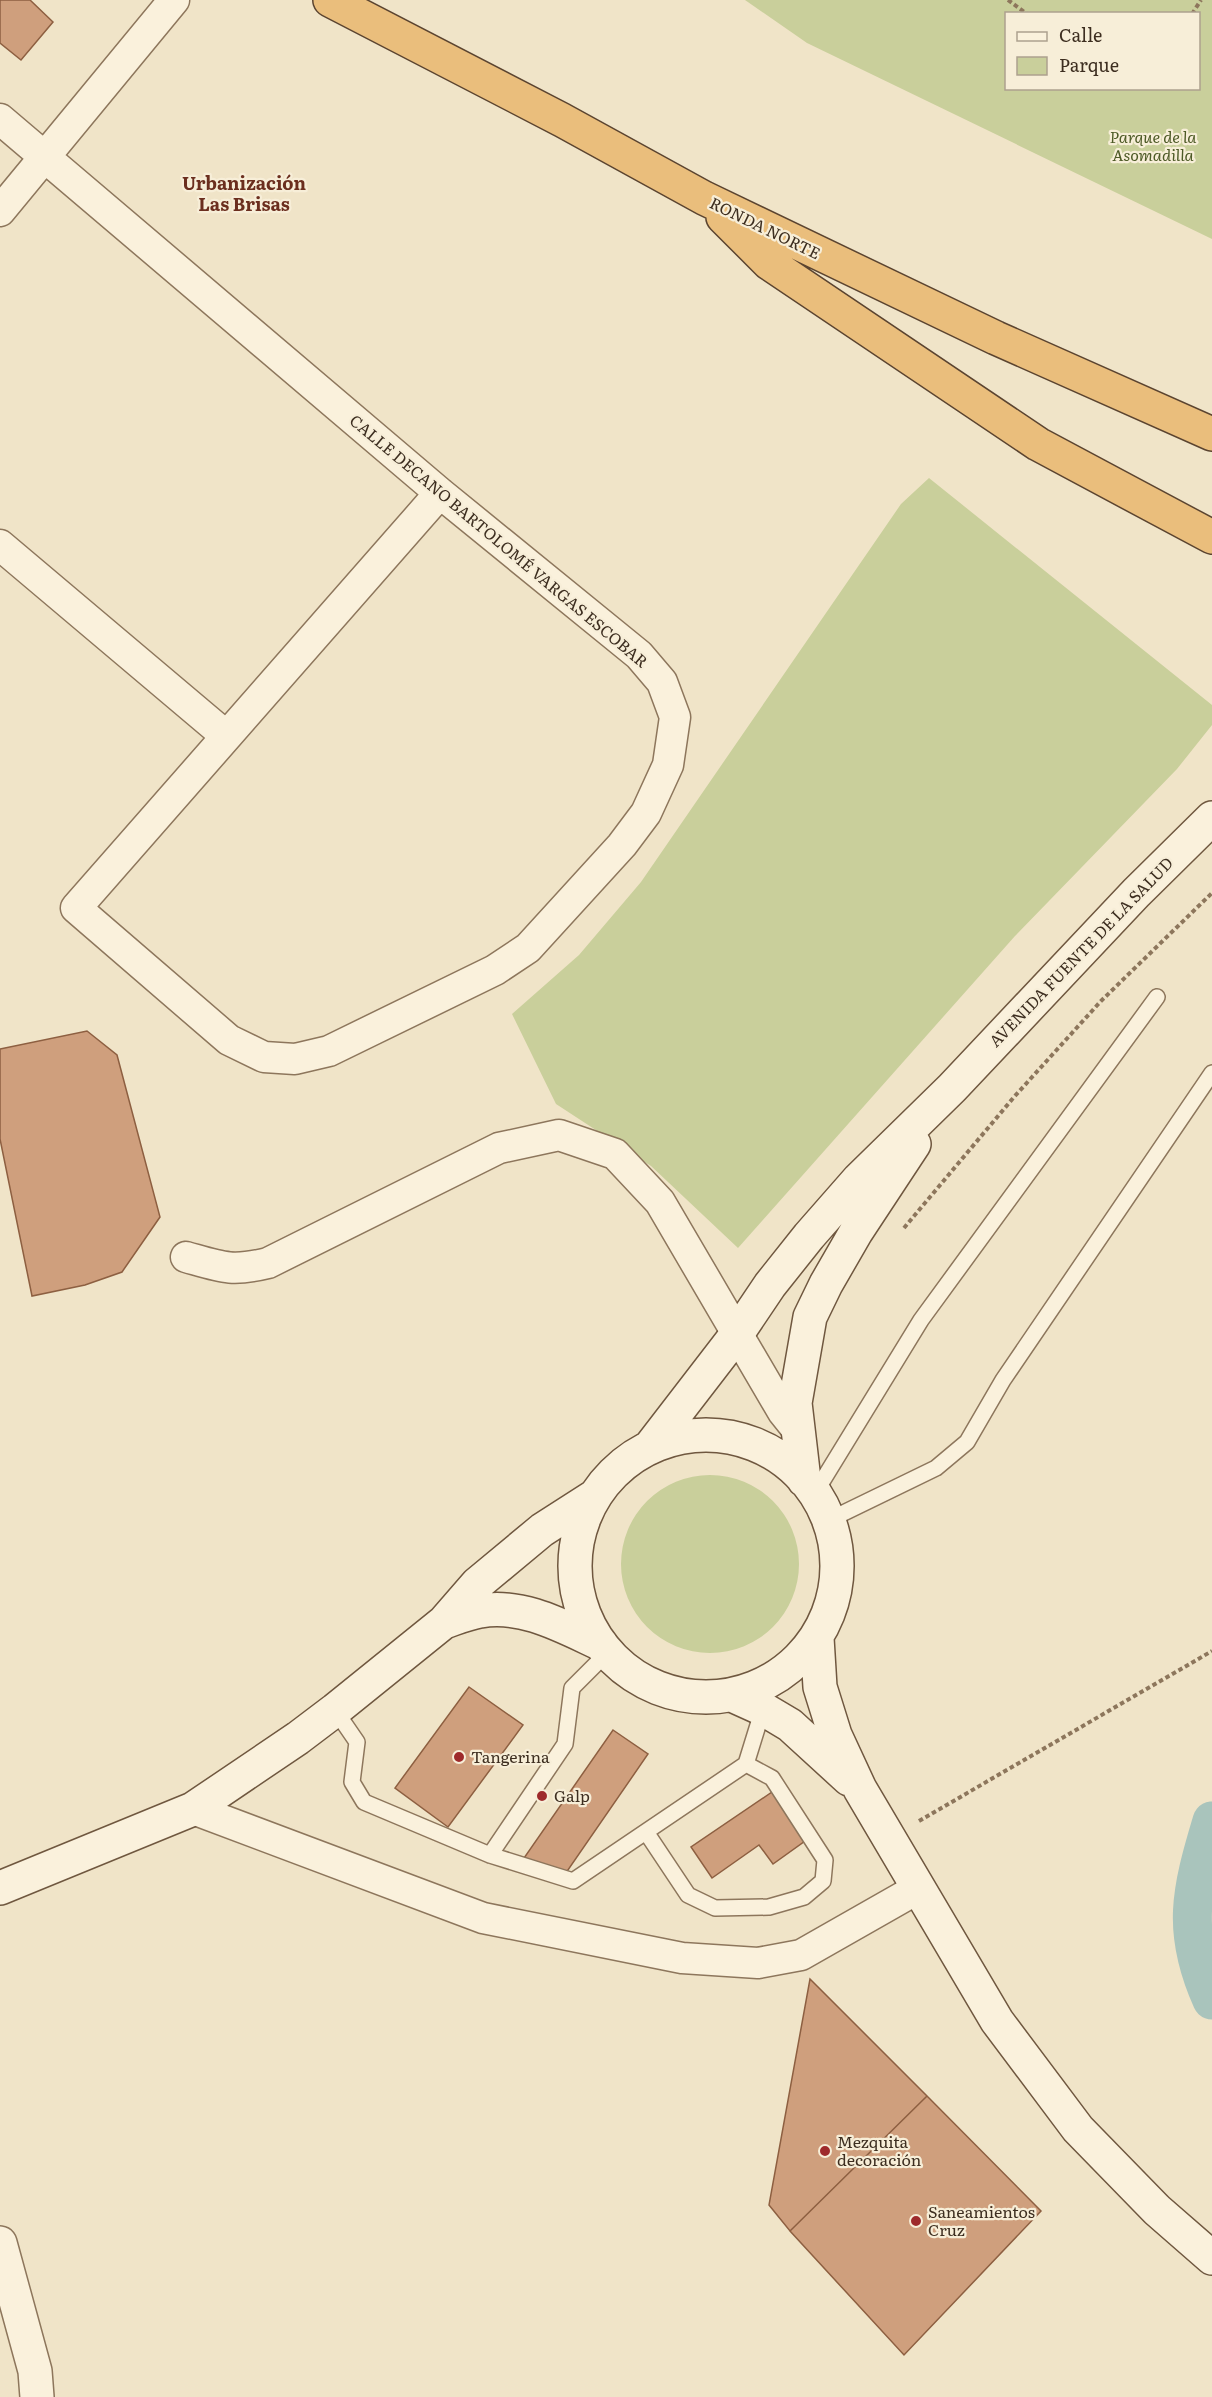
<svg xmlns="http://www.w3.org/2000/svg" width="1212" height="2397" font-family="Literata,serif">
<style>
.green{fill:#c9cf9b;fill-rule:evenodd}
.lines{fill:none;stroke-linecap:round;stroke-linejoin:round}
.canal{stroke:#a9c4bc;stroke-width:39}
.building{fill:#cf9f7d;stroke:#8d5f41;stroke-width:1.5}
.service-casing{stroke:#8d765c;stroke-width:18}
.minor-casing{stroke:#8d765c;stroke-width:33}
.tertiary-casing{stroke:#8d765c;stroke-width:36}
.secondary-casing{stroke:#6f573f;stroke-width:36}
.trunk-casing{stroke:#5b4430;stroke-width:36}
.path{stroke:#8d765c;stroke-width:4;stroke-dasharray:4.5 3;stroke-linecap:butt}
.service{stroke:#faf1dc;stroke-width:15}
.minor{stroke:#faf1dc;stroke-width:30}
.tertiary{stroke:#faf1dc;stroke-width:33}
.secondary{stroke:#faf1dc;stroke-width:33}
.trunk{stroke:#eabe7c;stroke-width:33}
.poi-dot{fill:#9e2a2b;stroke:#f7eed8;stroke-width:2}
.labels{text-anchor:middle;stroke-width:4.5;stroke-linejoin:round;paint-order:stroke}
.park-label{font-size:16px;font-style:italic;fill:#4d5a26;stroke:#f7eed8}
.street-label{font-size:16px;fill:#3d2e20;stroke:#f7eed8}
.poi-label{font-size:16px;fill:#3d2e20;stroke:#f7eed8;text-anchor:start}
.neighbourhood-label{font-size:18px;font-weight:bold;fill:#6b2e1e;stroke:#f7eed8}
</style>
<rect width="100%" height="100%" fill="#f0e4c8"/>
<path class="green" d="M745,0H1212V239L807,43ZM1006,14H1198V88H1006Z
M929,478L1212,705V725L1177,769L1015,936L738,1248L651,1166L556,1104L512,1014L579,955L641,882L901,504Z
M621 1564a89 89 0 1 1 178 0a89 89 0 1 1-178 0Z"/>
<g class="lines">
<path class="canal" d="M1212,1821C1191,1891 1181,1931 1212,2000"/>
</g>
<path class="building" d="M0,0H30L53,22L21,60L0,43Z
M87,1031L117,1055L160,1217L122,1272L85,1285L32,1296L0,1139V1049Z
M469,1687L523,1725L448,1827L395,1788Z
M613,1730L648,1754L559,1883L524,1858Z
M772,1792L805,1841L773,1864L759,1845L712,1878L691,1847Z
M810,1979L927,2096L790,2231L769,2205Z
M927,2096L1041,2211L904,2355L790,2231Z"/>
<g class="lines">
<defs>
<path id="service" d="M815,1493L921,1320L1157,997
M829,1520L936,1468L967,1442L1003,1380L1212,1073
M335,1710L357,1742L352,1782L364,1802L490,1855L573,1881L746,1764L763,1709
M646,1832L688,1895L715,1908L769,1907L804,1897L823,1881L825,1860L772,1778L746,1764
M490,1855L565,1744L572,1688L608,1652"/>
<path id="minor" d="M0,119L440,493L639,655L662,682L675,717L668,765L646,813L622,845L528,948L495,970L329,1051L295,1059L264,1057L229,1040L76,908L440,493
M0,211L174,0
M0,545L225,735
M186,1257C221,1267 231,1272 268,1263L499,1148L559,1135L615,1154L660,1202L783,1412L799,1432
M193,1809L483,1918L682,1958L758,1963L801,1955L917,1889"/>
<path id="tertiary" d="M0,2243L35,2371L37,2397"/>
<path id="secondary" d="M575 1566a131 131 0 1 1 262 0a131 131 0 1 1-262 0Z
M650,1447L737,1334L770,1285L809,1236L859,1179L952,1088L1136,893L1212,818
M804,1480L795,1403L810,1317L826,1284L856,1232L914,1144
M444,1622C456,1618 468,1613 480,1611C522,1603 564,1627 601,1644
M817,1638L820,1687L835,1735L860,1789L997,2021L1078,2129L1157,2210L1212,2258
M732,1695L763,1709L790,1725L849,1779
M0,1888L193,1809L298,1738L335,1710L444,1622L477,1584L542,1530L595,1496"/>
<path id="trunk" d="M330,0L562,120L704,198L996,338L1212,434
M723,217L769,263L1038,444L1212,537"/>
</defs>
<use href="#service" class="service-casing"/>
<use href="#minor" class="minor-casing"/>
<use href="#tertiary" class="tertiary-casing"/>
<use href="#secondary" class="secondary-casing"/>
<use href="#trunk" class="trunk-casing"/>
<path class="path" d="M1008,0L1027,14
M1192,14L1201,0
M904,1228L1014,1097L1101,1001L1212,893
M919,1821L1212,1651"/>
<use href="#service" class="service"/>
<use href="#minor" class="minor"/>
<use href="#tertiary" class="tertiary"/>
<use href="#secondary" class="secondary"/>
<use href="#trunk" class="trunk"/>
</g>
<g class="poi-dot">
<circle cx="459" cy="1757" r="6"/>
<circle cx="542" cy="1796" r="6"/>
<circle cx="825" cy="2151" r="6"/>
<circle cx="916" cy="2221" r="6"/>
</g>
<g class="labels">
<g class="park-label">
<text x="1153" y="143">Parque de la<tspan x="1153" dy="18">Asomadilla</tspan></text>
</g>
<g class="street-label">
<text transform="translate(765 228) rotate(26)" y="6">RONDA NORTE</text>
<text transform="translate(499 541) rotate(40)" y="6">CALLE DECANO BARTOLOMÉ VARGAS ESCOBAR</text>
<text transform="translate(1081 952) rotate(-46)" y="6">AVENIDA FUENTE DE LA SALUD</text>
</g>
<g class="poi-label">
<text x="471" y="1763">Tangerina</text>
<text x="554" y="1802">Galp</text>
<text x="837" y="2148">Mezquita<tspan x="837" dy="18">decoración</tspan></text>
<text x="928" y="2218">Saneamientos<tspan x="928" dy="18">Cruz</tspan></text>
</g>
<g class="neighbourhood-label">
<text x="244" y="190">Urbanización<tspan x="244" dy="21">Las Brisas</tspan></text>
</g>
</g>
<rect x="1005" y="12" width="195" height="78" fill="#f7eed8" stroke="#ada18e" stroke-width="1.5"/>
<rect x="1017" y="32" width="30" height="9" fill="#faf1dc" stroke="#ada18e" stroke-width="1.5"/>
<text x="1059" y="42" font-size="18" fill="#3d2e20">Calle</text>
<rect x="1017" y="57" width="30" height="18" fill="#c9cf9b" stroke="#ada18e" stroke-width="1.5"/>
<text x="1059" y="72" font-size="18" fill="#3d2e20">Parque</text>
</svg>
